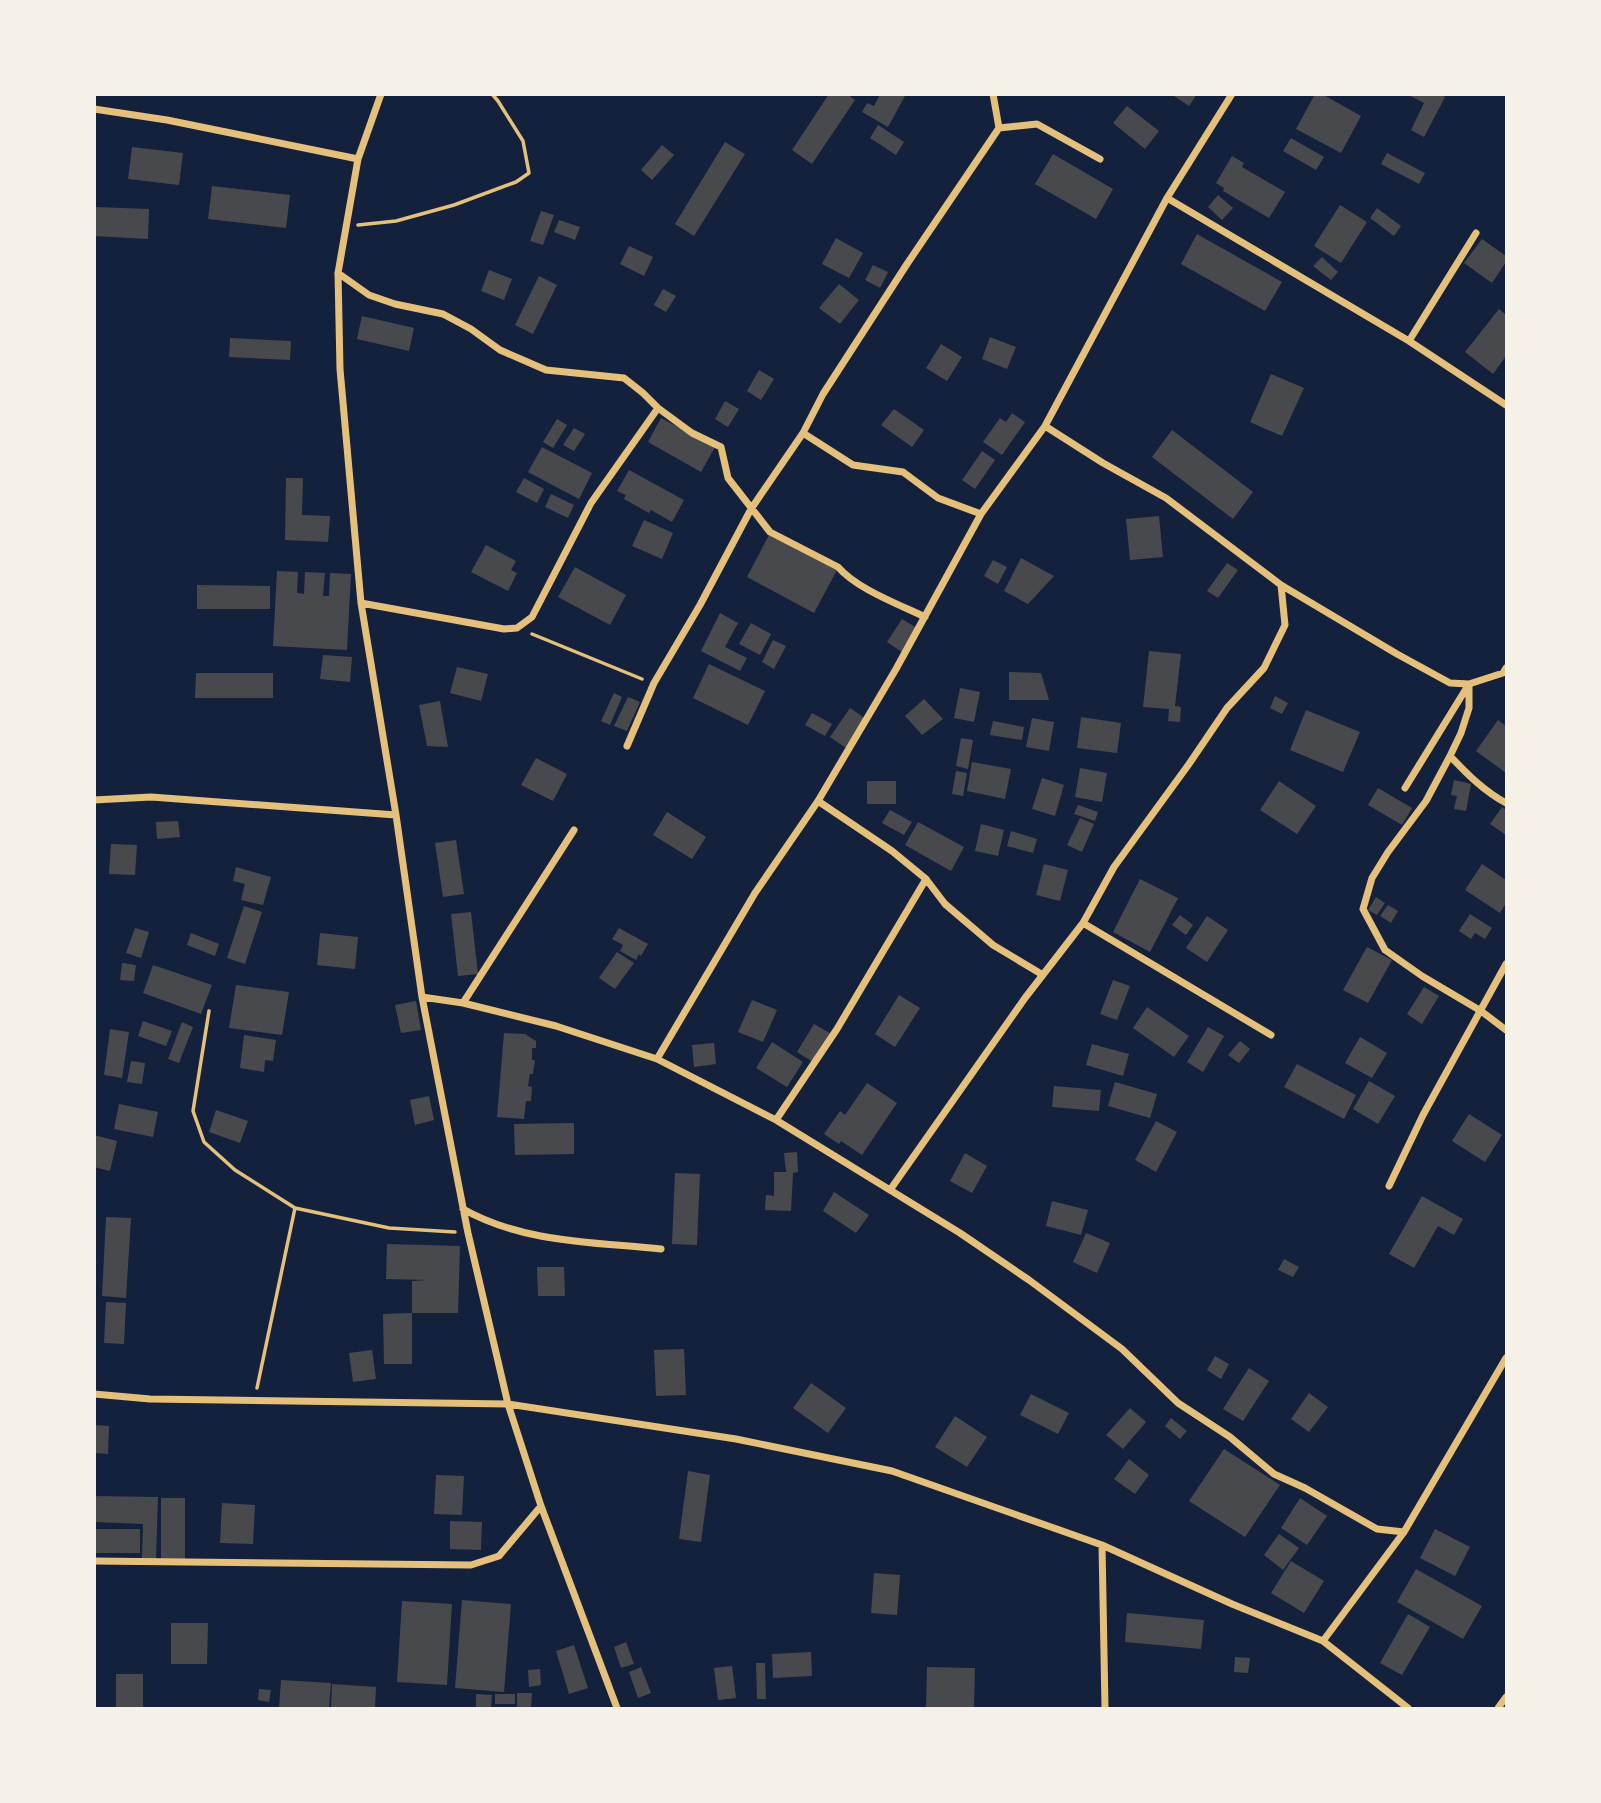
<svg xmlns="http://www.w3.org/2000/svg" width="1601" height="1803" font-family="'Source Serif 4',serif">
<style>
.building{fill:#48494c}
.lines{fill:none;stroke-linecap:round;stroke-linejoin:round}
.path{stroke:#e5c07b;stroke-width:3.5}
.minor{stroke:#e5c07b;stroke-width:7}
</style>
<rect width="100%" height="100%" fill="#14213d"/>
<path class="building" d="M829,94H847L855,100L812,164L792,150Z
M880,94H906L888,127L862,112L867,103L874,106Z
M1171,94H1197L1189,106Z
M1315,94H1322L1361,116L1341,153L1296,129Z
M1407,94H1440L1445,97L1424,137L1411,130L1424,103Z
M1127,106L1159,131L1145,149L1113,123Z
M878,125L904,142L896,155L870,138Z
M1291,138L1324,157L1316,170L1283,151Z
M725,142L745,154L694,236L675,224Z
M662,145L674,155L652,180L641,170Z
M132,147L183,153L179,185L128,179Z
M1387,153L1425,173L1419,184L1381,164Z
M1053,154L1113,189L1096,219L1035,184Z
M1232,156L1244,163L1242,167L1285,192L1269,218L1223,191L1224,188L1216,183Z
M212,186L290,195L286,228L208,219Z
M1218,195L1233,208L1222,220L1208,207Z
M1340,205L1367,222L1341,263L1314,246Z
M94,207L149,209L148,239L94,236Z
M1377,208L1401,226L1394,236L1370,218Z
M541,211L554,215L543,245L530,241Z
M559,220L580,227L575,240L554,232Z
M1197,234L1282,282L1265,311L1181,264Z
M836,238L863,253L849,278L822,264Z
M1482,239L1506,256V262L1492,283L1464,263Z
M629,246L653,257L644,276L620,264Z
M1322,257L1338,272L1331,280L1313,266Z
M873,265L888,272L880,288L865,280Z
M489,270L512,279L504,300L481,291Z
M539,276L557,285L533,334L515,325Z
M839,284L859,300L840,324L819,308Z
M663,289L676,296L666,312L654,305Z
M1499,309L1506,315V356L1493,374L1465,352Z
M362,316L414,328L409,351L357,339Z
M990,337L1016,347L1007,369L982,359Z
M230,338L291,341L290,360L229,357Z
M941,344L962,357L947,381L926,368Z
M759,370L774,379L761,400L747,391Z
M1271,374L1304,388L1282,436L1250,422Z
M725,401L739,409L728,427L715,419Z
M894,409L924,430L912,447L881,425Z
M1012,413L1025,422L1002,455L983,442L1000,418L1006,422Z
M661,418L715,447L701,472L648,442Z
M557,419L567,425L553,448L543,442Z
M574,428L585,434L574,451L563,445Z
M1172,430L1253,492L1233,519L1152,457Z
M542,447L592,473L579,499L528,472Z
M982,451L995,460L975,489L962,480Z
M629,470L684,500L672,522L651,510L649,513L624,499L626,495L617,491Z
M286,478H303L302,515L330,516L328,542L285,540Z
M524,478L544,489L537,503L516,492Z
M551,494L574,505L568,518L545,507Z
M1159,516L1163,557L1130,560L1126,519Z
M644,520L673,533L662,559L632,546Z
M769,535L837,570L814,613L747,577Z
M486,545L516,561L511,570L517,573L508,591L471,572Z
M1021,558L1054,576L1028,604L1004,591Z
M993,560L1007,567L998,584L984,576Z
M1227,563L1238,570L1218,598L1207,591Z
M575,567L626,595L610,625L558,597Z
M277,571L298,572L297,593L304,594L305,572L325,573L323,596H329L330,573L351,574L347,650L273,646Z
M197,585L270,586V609H197Z
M720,613L738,623L725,647L747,658L740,671L701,651Z
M902,619L917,628L902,652L887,642Z
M751,623L771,634L760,655L739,644Z
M773,640L786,646L774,669L762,662Z
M1149,651L1181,654L1175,706L1181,707L1180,722L1168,721L1169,709L1143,707Z
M323,655L352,657L350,682L320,679Z
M709,664L765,691L748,725L693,698Z
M457,667L488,674L481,701L450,693Z
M1009,672L1041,673L1049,700H1009Z
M196,673H273V698H195Z
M960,688L980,692L974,722L954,718Z
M614,693L622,697L610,725L601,721Z
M1275,696L1288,703L1282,714L1270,708Z
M628,697L640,702L627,731L614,726Z
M924,699L943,719L922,735L905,716Z
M440,701L448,747L427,746L419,705Z
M850,708L866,719L846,748L830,737Z
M1306,710L1360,732L1343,772L1290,750Z
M812,713L832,724L825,736L805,725Z
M1081,717L1121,723L1117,753L1077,748Z
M1032,718L1054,722L1049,751L1026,747Z
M1498,720L1506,726V773L1476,751Z
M993,721L1024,727L1022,740L990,735Z
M961,738L973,740L968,769L956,766Z
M536,758L567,774L553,801L521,785Z
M972,762L1011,769L1005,799L967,791Z
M1080,768L1107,773L1102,802L1075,797Z
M956,771L967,773L963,796L952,794Z
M1042,778L1064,785L1055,816L1032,809Z
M1454,780L1471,784L1466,811L1454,809L1457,796L1451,795Z
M867,781H896V804H867Z
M1279,781L1316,806L1297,834L1260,810Z
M1378,788L1412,808L1402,825L1368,805Z
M1078,805L1098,812L1095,821L1074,814Z
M1502,807L1506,810V835L1490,824Z
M890,810L912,822L904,835L882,823Z
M667,812L706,837L692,859L653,835Z
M1080,818L1094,824L1082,852L1067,845Z
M178,821L180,837L157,839L156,822Z
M918,822L964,847L951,871L905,845Z
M981,824L1004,830L998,856L975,851Z
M1011,831L1037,839L1033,853L1007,846Z
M456,840L464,894L443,897L435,843Z
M111,844L137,845L135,875L109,874Z
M1044,864L1068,870L1060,901L1036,895Z
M1482,864L1506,880V903L1500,913L1465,890Z
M236,867L271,877L263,905L241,900L245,884L233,881Z
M1140,879L1178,898L1150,952L1113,932Z
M1376,897L1385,903L1377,915L1368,910Z
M1388,905L1398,911L1391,923L1380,916Z
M244,906L262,912L245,964L227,958Z
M471,912L478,974L458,976L451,914Z
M1470,914L1492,928L1485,939L1475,933L1471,939L1459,931Z
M1180,915L1193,925L1186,935L1172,925Z
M1207,916L1228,930L1207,962L1186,948Z
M135,928L149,932L141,958L126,953Z
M619,928L648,944L641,956L639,954L636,960L620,951L623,945L612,939Z
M191,933L219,944L215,956L187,945Z
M320,933L358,937L355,969L317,965Z
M1367,947L1392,960L1368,1003L1343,990Z
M617,952L634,963L615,989L599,978Z
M122,963L136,965L134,981L120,980Z
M153,965L212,985L201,1014L143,993Z
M1113,980L1130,986L1117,1020L1100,1014Z
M236,985L289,992L282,1035L229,1028Z
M1424,987L1439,996L1422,1024L1407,1014Z
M899,995L920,1008L895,1047L875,1034Z
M752,1000L777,1010L763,1042L738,1032Z
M416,1001L421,1030L401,1033L395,1005Z
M1147,1007L1189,1036L1174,1057L1133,1028Z
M143,1021L172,1031L166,1046L138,1036Z
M182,1022L193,1027L179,1063L168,1059Z
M814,1024L833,1035L816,1064L797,1052Z
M1208,1027L1224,1036L1203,1072L1187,1062Z
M110,1029L129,1032L122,1078L104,1075Z
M504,1033L525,1034L536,1041V1048H532V1060H535L533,1074H530L528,1086L532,1087L531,1101H526L524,1119L497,1117Z
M244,1035L276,1040L273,1061L265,1060L264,1072L240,1068Z
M1360,1037L1387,1053L1372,1078L1345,1063Z
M1240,1041L1250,1049L1239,1063L1228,1055Z
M772,1042L803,1062L787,1087L756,1068Z
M714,1043L716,1064L694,1067L692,1045Z
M1092,1044L1129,1054L1123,1076L1086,1065Z
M131,1061L145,1063L142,1084L127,1082Z
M1297,1064L1356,1095L1344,1119L1284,1087Z
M1369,1081L1395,1096L1378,1124L1353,1109Z
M1115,1082L1157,1094L1150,1118L1108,1106Z
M867,1083L897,1103L862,1155L841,1141L839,1144L824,1134L840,1111L845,1115Z
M1054,1086L1101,1090L1099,1111L1052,1107Z
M429,1096L434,1120L415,1125L410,1100Z
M119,1104L158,1112L153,1137L114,1129Z
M216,1110L248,1121L240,1143L209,1132Z
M1469,1114L1502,1135L1485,1162L1452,1141Z
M1156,1121L1177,1132L1156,1172L1135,1160Z
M574,1123V1154L515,1155L514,1124Z
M94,1135L117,1141L110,1171L94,1167Z
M797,1152L798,1172L793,1173L791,1211L765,1210L766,1195L774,1196V1172H786L784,1153Z
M965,1153L987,1166L972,1193L950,1181Z
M675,1173L700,1174L697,1245L672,1244Z
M834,1192L869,1215L856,1233L823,1211Z
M1422,1196L1463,1219L1454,1235L1438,1226L1414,1268L1389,1254Z
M1052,1201L1088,1210L1081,1235L1046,1226Z
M106,1217L131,1218L126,1298L102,1296Z
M1086,1233L1110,1243L1097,1273L1073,1262Z
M387,1244L460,1246L458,1313H412V1281L426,1280L386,1279Z
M1284,1259L1299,1267L1293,1277L1278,1270Z
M537,1267H564L565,1296H538Z
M106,1302L126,1303L124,1344L104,1343Z
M412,1313V1364H384L383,1314Z
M684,1349L686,1395L656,1396L654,1350Z
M372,1350L376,1379L353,1382L349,1353Z
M1215,1356L1229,1364L1221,1379L1207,1370Z
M1249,1368L1269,1381L1243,1421L1223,1409Z
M811,1383L846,1408L828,1433L793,1408Z
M1309,1393L1328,1407L1309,1432L1291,1419Z
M1031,1394L1069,1413L1058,1434L1020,1415Z
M1130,1408L1146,1422L1123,1449L1106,1435Z
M955,1416L987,1437L967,1467L935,1447Z
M1171,1418L1187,1431L1180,1439L1165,1426Z
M94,1425L109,1426L108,1454L94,1453Z
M1224,1449L1280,1485L1245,1537L1189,1501Z
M1129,1459L1149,1475L1135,1494L1114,1479Z
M688,1471L710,1475L701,1542L679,1539Z
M436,1475L464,1476L462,1515L434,1514Z
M94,1496L158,1497L156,1559H142L143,1524L94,1522Z
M161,1498H185V1559H161Z
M1300,1498L1327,1516L1307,1545L1281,1528Z
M222,1503L255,1505L253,1544L220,1543Z
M450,1521L482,1522L481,1550L450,1549Z
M94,1529H140V1553H94Z
M1435,1529L1470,1547L1455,1576L1420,1558Z
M1279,1534L1299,1548L1283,1570L1264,1555Z
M1291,1561L1324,1581L1304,1613L1271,1593Z
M1416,1569L1482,1606L1463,1639L1397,1602Z
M874,1573L900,1575L897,1615L871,1613Z
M462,1600L511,1604L504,1692L455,1688Z
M402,1601L452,1604L447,1685L397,1682Z
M1127,1613L1204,1620L1201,1649L1125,1642Z
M1408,1614L1430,1627L1402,1675L1380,1663Z
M171,1623H208L207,1664H171Z
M626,1642L634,1664L621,1668L614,1647Z
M574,1645L588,1688L569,1694L556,1651Z
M811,1652L812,1676L773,1678L772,1654Z
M1235,1657L1250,1658L1248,1673L1234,1672Z
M756,1663H765L766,1699H757Z
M732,1666L736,1698L718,1700L714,1668Z
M641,1667L651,1693L638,1698L629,1672Z
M927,1667L975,1668L974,1708H926Z
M540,1669L541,1685L529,1687L528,1670Z
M116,1674H143V1708H116Z
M281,1680L331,1683L329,1708H279Z
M332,1684L376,1687L375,1708H331Z
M259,1689L271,1690L269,1702L258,1700Z
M517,1693H532L531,1708H517Z
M476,1694L492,1695L491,1708H476Z
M495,1694H515V1704H495Z"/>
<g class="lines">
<path class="path" d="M358,225L396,221L454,205L516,182L529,173L523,141L498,101L492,94
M532,634L642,679
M209,1011L193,1111L204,1142L235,1170L295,1208L257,1388
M295,1208L389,1228L455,1232"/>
<path class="minor" d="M381,94L358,159L338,273L340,369L361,603L396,815L422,997L468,1233L508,1404L541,1506L617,1708
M993,94L999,128
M94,109L167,120L358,159
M1167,198L1409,341L1506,405
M338,273L369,295L395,304L443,314L471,329L500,350L546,370L624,378L643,393L658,408L692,433L721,447L728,478L770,532L838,567C857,589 898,604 925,617
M1409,341L1476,233
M1045,426L1103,463L1166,498L1281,585L1397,654L1450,683L1469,684V708L1461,733L1450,756L1426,801L1388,852L1372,878L1363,909L1385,950L1422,976L1481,1011L1506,1030
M803,433L853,465L903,472L938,498L981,514
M361,603L504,629L517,628L532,617L591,503L658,408
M627,746L654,683L700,605L751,509L803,433L823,394L907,264L999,128L1037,124L1100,159
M1450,756C1468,775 1484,791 1506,803
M1405,788L1469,684L1503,673L1506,668
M94,800L151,797L396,815
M818,801L892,851L926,879L945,904L993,945L1043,975
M1083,923L1271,1035
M422,997L463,1003L556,1026L657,1059L776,1120L960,1233L1029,1280L1122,1349L1178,1403L1230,1437L1274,1474L1305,1488L1377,1529L1404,1532
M463,1003L574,830
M657,1059L755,893L818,801L896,669L981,514L1045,426L1167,198L1232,94
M776,1120L837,1029L926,879
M1389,1186L1423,1115L1506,964
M890,1190L1025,998L1083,923L1114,867L1189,764L1227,708L1264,668L1285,625L1281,585
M463,1209C523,1243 594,1242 661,1249
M94,1394L150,1399L508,1404L736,1439L892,1471L1102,1545L1232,1604L1323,1641L1408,1708
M1102,1545L1105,1708
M94,1561L471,1565L499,1556L541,1506
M1323,1641L1404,1532L1506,1358
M1498,1708L1506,1697"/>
</g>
<rect width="1601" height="1803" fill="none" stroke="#f6f1e7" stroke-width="192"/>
</svg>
